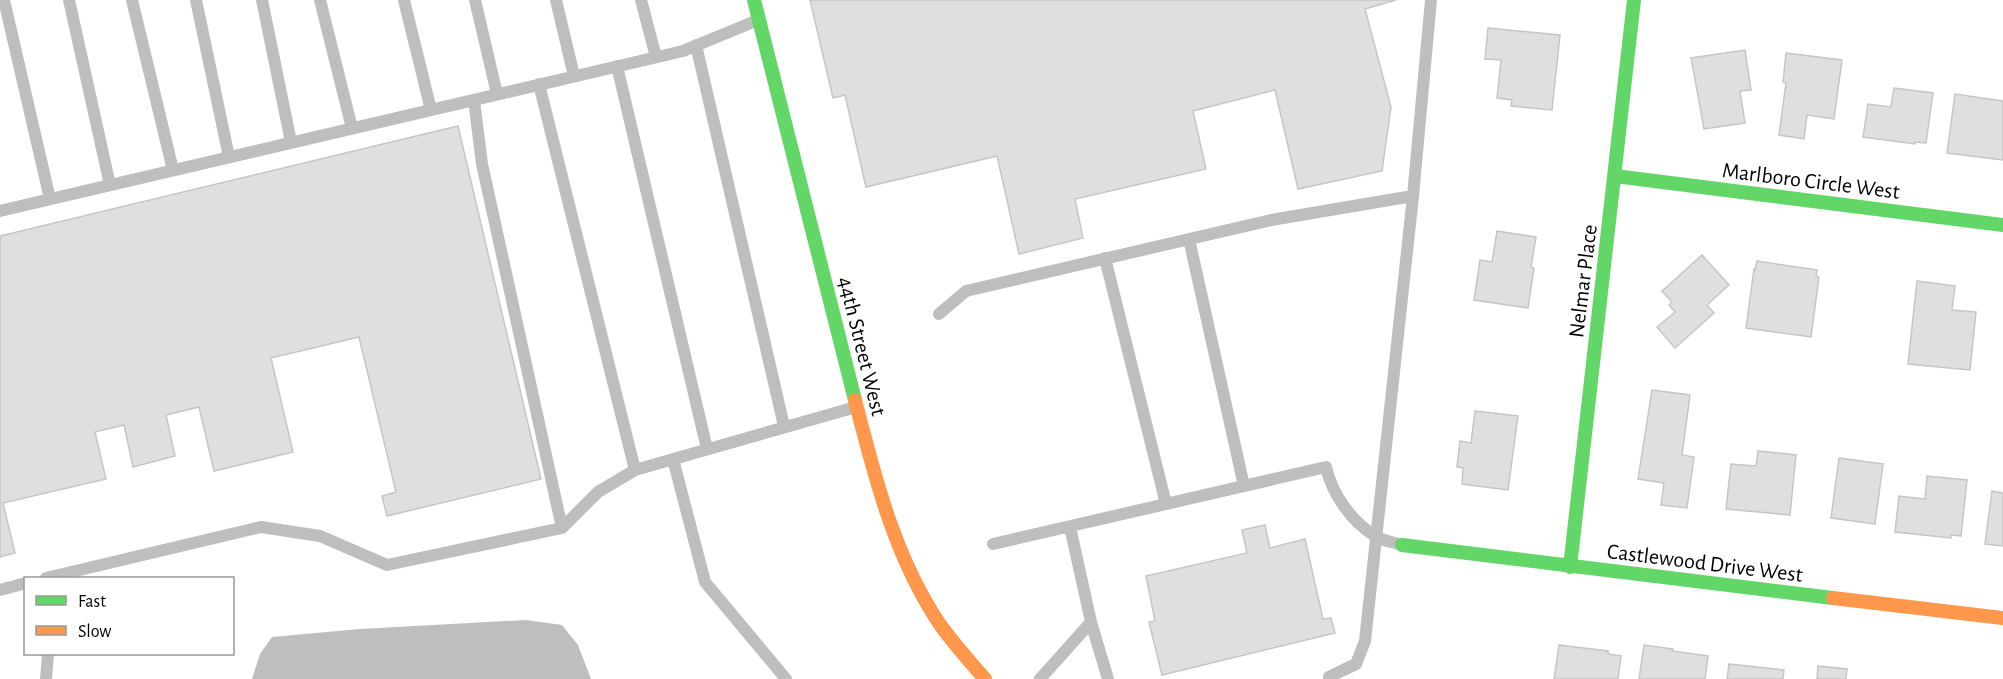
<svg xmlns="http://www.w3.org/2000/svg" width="2003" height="679" font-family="'Alegreya Sans',sans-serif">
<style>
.water{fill:#bebebe}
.building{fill:#dfdfdf;stroke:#c6c6c6;stroke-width:1.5}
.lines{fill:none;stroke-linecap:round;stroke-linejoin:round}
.lane{stroke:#bebebe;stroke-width:12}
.fast{stroke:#63d668;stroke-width:14}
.slow{stroke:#ff974d;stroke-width:14}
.labels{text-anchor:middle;stroke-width:6;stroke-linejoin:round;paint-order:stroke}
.street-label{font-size:22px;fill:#000;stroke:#fff}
</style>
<rect width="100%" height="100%" fill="#fff"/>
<path class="water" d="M526,620L562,625L578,645L591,679H252L260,654L272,637L360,629Z"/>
<path class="building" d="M810,0H1396L1365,9L1391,107L1382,171L1298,189L1275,90L1193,111L1206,169L1075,199L1083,238L1019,254L997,156L866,187L845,95L833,98Z
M1488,28L1560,35L1552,110L1511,106L1512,100L1497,98L1501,60L1485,59Z
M1745,50L1751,90L1740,91L1745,123L1704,129L1691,58Z
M1786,53L1842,60L1834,119L1807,115L1804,139L1779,135L1786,83L1783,82Z
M1894,88L1933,93L1926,143L1915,142V144L1863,137L1868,104L1891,107Z
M1955,94L2003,101V160L1947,153Z
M458,126L541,479L387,516L382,496L396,492L359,337L271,358L293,452L214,471L199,407L166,415L175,456L133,467L124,425L95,432L106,479L3,503L15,553L0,557V236Z
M1497,231L1536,237L1531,267L1534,268L1528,308L1474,300L1480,260L1492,262Z
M1702,255L1729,285L1707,305L1714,313L1675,348L1657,327L1675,312L1669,305L1672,302L1662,291Z
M1757,261L1817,270L1816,276L1819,277L1811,337L1746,328L1754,269L1755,270Z
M1917,281L1955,286L1952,310L1976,312L1970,370L1908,364Z
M1652,390L1690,395L1682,455L1694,457L1687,508L1661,505L1664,483L1638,479Z
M1475,411L1518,416L1508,490L1462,484L1463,468L1457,467L1460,441L1471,443Z
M1758,451L1796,455L1790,515L1726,509L1731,464L1756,466Z
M1839,458L1883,464L1875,524L1831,518Z
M1927,476L1967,480L1961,536L1951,535V538L1895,532L1899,496L1925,499Z
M1992,491L2003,493V546L1985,544Z
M1265,525L1270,548L1305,539L1323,619L1331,618L1335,633L1162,675L1149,622L1155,621L1146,576L1247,553L1242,530Z
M1559,645L1608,651V654L1621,656L1618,679H1554Z
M1644,645L1673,649L1672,651L1708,656L1705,679H1639Z
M1729,664L1784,670L1783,679H1727Z
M1818,666L1847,669L1846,679H1817Z"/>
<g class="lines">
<path class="lane" d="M4,0L50,199
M69,0L110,185
M132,0L173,170
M196,0L229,157
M262,0L291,142
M320,0L352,128
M404,0L431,110
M475,0L497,94
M556,0L574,76
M641,0L656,57
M696,45L784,426
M617,66L707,449
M539,84L635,470
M474,100L482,164L562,528
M0,211L683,51L758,20
M1189,239L1244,486
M1105,258L1166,504
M939,314L966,291L1271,220L1413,196L1431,0
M673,459L705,582L786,679
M1070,527L1091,622L1108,679
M993,544L1326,467C1332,494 1351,521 1375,536C1382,541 1394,542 1402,545
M46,578L261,527L320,536L387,565L562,528L598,492L635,470L856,407
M0,590L26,583
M46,679L48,654
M1040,679L1091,622
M1329,679V677L1356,664L1365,641L1413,196"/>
<path class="fast" d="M754,0L855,400
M1615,176L2003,225
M1402,545L1833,598
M1570,567L1634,0"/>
<path class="slow" d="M855,400C875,478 895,559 941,626C955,645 970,662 985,679
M1833,598L2003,618"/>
</g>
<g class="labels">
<g class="street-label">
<text transform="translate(1811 180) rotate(7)" y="8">Marlboro Circle West</text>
<text transform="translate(1582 281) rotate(-83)" y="8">Nelmar Place</text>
<text transform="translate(863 346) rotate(76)" y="8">44th Street West</text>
<text transform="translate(1705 562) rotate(7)" y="8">Castlewood Drive West</text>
</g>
</g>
<rect x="24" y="577" width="210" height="78" fill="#ffffff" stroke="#999999" stroke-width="1.5"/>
<rect x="36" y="596" width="30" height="9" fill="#63d668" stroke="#999999" stroke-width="1.5"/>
<text x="78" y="607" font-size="18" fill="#000000">Fast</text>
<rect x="36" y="626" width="30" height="9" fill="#ff974d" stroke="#999999" stroke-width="1.5"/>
<text x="78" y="637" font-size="18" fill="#000000">Slow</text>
</svg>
